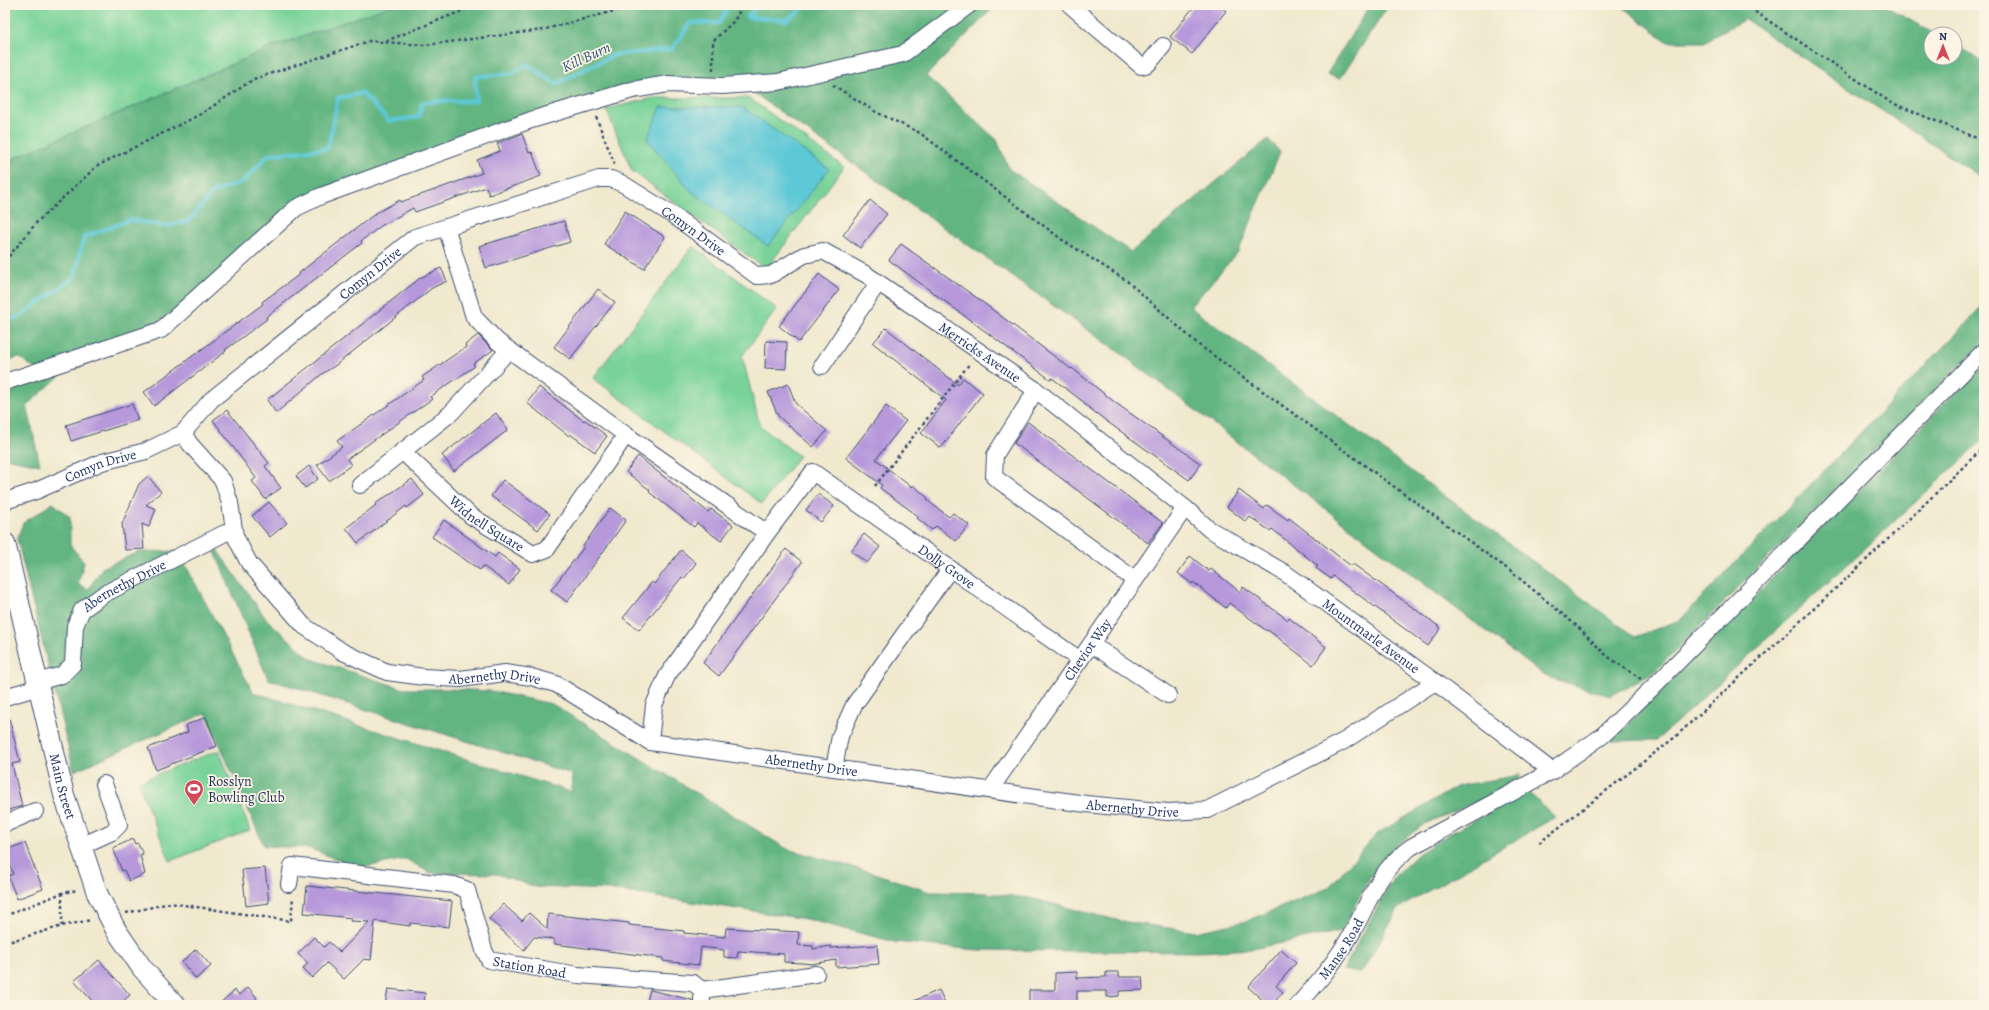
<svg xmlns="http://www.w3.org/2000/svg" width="1989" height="1010" font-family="Alegreya,serif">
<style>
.green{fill:#79d399;stroke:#4a817c}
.forest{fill:#62b581;stroke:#3e7270}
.water{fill:#5dc8d6;stroke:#3c7c9a}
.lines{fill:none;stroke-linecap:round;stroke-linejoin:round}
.stream{stroke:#5dc8d6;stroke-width:4.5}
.building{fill:#b698db}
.minor-casing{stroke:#3b4b6f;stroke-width:18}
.major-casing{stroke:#3b4b6f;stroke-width:22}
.path{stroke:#3b4b6f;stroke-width:2.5;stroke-dasharray:3 3;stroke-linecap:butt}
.minor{stroke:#fff;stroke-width:16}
.major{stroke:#fff;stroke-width:20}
.major-bridge-casing{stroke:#3b4b6f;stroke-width:22;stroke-linecap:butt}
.major-bridge{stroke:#fff;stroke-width:20}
.labels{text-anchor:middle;stroke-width:3.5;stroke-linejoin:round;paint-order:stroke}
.street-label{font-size:14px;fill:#1b2f5e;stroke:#fcf5e5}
.poi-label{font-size:14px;fill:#1b2f5e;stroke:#fcf5e5;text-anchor:start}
.water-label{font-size:15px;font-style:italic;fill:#2c557c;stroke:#fcf5e5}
</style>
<rect width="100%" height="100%" fill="#fcf5e5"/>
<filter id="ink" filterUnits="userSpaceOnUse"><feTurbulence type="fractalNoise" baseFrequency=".025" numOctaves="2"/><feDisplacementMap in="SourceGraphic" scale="8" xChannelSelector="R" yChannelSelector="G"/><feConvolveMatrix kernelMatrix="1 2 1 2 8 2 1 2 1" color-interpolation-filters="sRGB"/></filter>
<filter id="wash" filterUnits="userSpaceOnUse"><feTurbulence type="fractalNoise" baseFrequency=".012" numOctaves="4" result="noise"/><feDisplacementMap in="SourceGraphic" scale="16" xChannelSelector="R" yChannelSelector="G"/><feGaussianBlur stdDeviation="0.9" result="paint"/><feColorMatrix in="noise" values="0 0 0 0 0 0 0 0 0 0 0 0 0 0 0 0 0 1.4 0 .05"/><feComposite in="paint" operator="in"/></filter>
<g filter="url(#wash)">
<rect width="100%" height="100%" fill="#f0e9ce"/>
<path class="green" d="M5,5H396L272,47L5,162Z
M654,98H749L844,167L766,269L632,171L606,109Z
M693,246L777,309L742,356L760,426L799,456L762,504L593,378Z
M219,750L250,830L170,861L138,782Z"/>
<path class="forest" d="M393,5H996L926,76L997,140L1009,169L1131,252L1268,139L1280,152L1238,252L1190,307L1635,637L1680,620L1984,305V341L1652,674L1610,696L1545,676L1123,355L737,81L638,84L299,203L181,307L95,360L61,375L27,405L40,465L5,458V394L45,376L19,357L5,361V162L272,47Z
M1370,5H1389L1340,79L1327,74Z
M1620,5H1883L1935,34H1931V58H1955V45L1984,62V179L1745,19L1704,42H1668Z
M1984,367V439L1657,740L1611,741L1953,395Z
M53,503L70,517V545L84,562L78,584L88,590L102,568L139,552L178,551L253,692L571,792L572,774L268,679L210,540L266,619L311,659L404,689H448L491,691L552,704L787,849L874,873L930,892L986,893L1029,898L1120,921L1196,932L1247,921L1328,888L1377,834L1458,786L1520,775L1519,784L1424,824L1398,844L1368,880L1342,931L1252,949L1200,952L977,950L895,942L806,919L611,890L536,887L497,874L430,873L406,859L360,868L308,848L264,846L206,713L74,771L17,539L23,523Z
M1528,792L1555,817L1399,908L1361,973L1343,970L1394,877L1418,854L1449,834Z"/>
<path class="water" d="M661,107H742L829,169L768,246L691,191L647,139Z"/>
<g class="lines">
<path class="stream" d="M758,5L747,17L787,20L807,5
M5,317L16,319L74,278L84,237L130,220L167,226L189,221L213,192L244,181L268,155L328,148L338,98L362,93L389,121L419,117L422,103L438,101H476L475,77L513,73L527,64L556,84L614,55L672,49L690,23H719L729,5"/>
</g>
<g id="blocks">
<path class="building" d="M1195,5H1219L1226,11L1192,54L1170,37Z
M522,134L529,153L532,152L541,176L489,195L486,187L415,212L413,208L381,226L361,241L362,243L266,317L267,319L225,350L226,351L154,406L144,392L263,304L262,302L300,274L299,273L376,213L400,200L401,202L482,173L477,160L500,151L497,143Z
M870,200L887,214L860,248L843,235Z
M625,211L665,237L644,269L604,244Z
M564,221L570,242L486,268L479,246Z
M901,244L977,298L1071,369L1072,368L1113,401L1201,464L1189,480L1109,423L1084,404L1085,403L1052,378L1051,380L889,260Z
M441,268L447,281L432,288L336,365L322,374L276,413L267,400L420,278Z
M819,274L839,290L799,342L779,326Z
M598,289L615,302L570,359L554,347Z
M886,328L958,385L963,378L983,393L941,448L921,433L946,400L873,343Z
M478,335L493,350L473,364L475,366L430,397L432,399L347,459L351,465L329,481L317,465L342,447L337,441L424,380L422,377L466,347L465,345Z
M766,341L787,342L786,369L765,368Z
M788,384L796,404L827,431L813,447L778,416L768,392Z
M539,387L584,421L585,420L607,436L595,452L570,434L569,436L527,403Z
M132,404L138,420L71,441L66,425Z
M886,406L906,421L876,459L911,487L913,485L928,498L927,500L949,517L953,513L969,525L956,541L936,526L932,530L917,518L918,516L880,488L882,485L846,458Z
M227,410L269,463L265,466L281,488L265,499L252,481L256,478L213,420Z
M496,413L508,430L454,471L442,455Z
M1028,422L1163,523L1148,543L1014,443Z
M638,456L708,512L711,509L733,525L721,541L697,523L694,527L649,492L650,490L626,472Z
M309,466L318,479L305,488L296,476Z
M148,476L161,492L146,505L156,509L149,527L142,524L144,549L125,550L122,524L139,484Z
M412,479L424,495L407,508L406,506L358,543L346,528L376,505L375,504Z
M503,480L550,514L538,530L491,496Z
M1239,490L1264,509L1267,505L1288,520L1289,518L1351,566L1353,564L1441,628L1428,646L1333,576L1331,579L1316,568L1318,566L1272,529L1270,531L1250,517L1246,522L1227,507Z
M818,494L834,506L821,522L806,510Z
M269,502L287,523L270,537L252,516Z
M610,508L626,520L567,602L551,590L584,547L583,546Z
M444,520L495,557L498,553L520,569L509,585L483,566L480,570L432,537Z
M864,534L880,547L867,563L851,551Z
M786,549L802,562L719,676L703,663Z
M681,550L696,563L684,579L682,577L639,630L623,618L652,582L654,584Z
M1190,556L1209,571L1211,569L1240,592L1243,587L1288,620L1289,618L1326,647L1313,665L1268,630L1267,631L1229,603L1226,608L1193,582L1192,584L1178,573Z
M206,717L217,746L156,770L148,748L188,732L186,725Z
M5,718H9L20,762L12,764L22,806L5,811Z
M133,839L135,844L138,843L143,854L140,855L145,874L129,881L124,870L122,871L113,848Z
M25,843L43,889L17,899L8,876L13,874L5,850Z
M265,868L269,903L246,906L242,870Z
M307,886L452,901L449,927L410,923V926L375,921L371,960L364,959L344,979L327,963L312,978L303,969L308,963L298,954L314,937L324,947L329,942L340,952L369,922L350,921L352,918L304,913Z
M503,904L522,921L529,913L547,929L548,914L629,923V925L684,931V933L725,937L726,928L799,932L798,945L813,946V949L831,946V948L877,945L879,964L836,967V960L812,964L802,963L784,962V954L738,951L737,958L724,957V950L701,947L699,965L663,961V958L554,944V939L534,937L524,950L489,919Z
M196,949L211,966L196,979L182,962Z
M1281,950L1296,963L1276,986L1283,992L1272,1005H1268L1248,987Z
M99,960L130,995L119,1005H96L74,981Z
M1077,972V978L1106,977V972H1119V977H1142L1143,990L1119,991V996L1107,997V991H1077V1005H1029V990H1055V973Z
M248,987L257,998L249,1005H218L235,990L239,995Z
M388,989L425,993L424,1005H385Z
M650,990L692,1000V1005H646Z
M939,990L946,1005H905Z"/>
</g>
</g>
<g filter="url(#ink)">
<use href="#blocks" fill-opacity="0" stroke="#3b4b6f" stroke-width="1"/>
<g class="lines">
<defs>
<g id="minor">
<path d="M1070,5L1141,66L1148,64L1163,46"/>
<path d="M822,366L878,283"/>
<path d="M5,382L161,330L296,208L321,196L531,120L632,90L668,84L722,86L778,82L903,54L969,5"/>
<path d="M1036,390L995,455L994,477L1135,580"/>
<path id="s1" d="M183,433L190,444L223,481L230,503L235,536L249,563L304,626L343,652L387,672L424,677L460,679L505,673L531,677L556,684L650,742L1086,804L1168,812L1207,810L1344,741L1435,682"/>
<path d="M626,435L767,533L667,676L654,705L650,742"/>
<path id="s2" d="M402,451L471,516L533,554L547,549L626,435L497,341L474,317L446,227"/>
<path d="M360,485L451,413L509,350"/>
<path id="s3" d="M5,501L36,491L102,462L146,451L183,433L211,400L415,237L599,179H611L623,184L674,216L757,276L771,275L804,255L823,251L867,275L1036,390L1185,508L1209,529L1285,573L1435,682L1552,771"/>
<path id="s4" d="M767,533L813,472L1080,660"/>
<path d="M1091,644L1168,695"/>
<path id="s5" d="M37,682L62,675L73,664L75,626L82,610L104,594L233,529"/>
<path d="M5,697L39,687"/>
<path d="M834,768L840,736L854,705L950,569"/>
<path id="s6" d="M990,790L1185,508"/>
<path d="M5,824L35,811"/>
<path d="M81,846L112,832L119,825L104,784"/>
<path id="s7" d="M289,884L292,866L454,885L467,890L484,950L489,960L578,975L693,983L702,990V1005"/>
<path d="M702,990L816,974"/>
<path id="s8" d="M1298,1005C1319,981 1337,960 1353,931C1372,897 1377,872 1411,847L1552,771L1602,736L1653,687L1984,351"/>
</g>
<g id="major">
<path id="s9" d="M5,543L64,795L97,893"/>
<path d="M116,930L142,968L175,1005"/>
</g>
</defs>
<use href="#minor" class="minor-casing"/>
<use href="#major" class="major-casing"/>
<path class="path" d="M1745,5L1890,102L1979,139L1984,144
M386,41L477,5
M713,70V41L734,21L743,5
M833,85L876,112L920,133L1064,241L1127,281L1199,345L1513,573L1578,627L1607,656L1641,679
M596,117L615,165
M5,261L37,222L97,166L201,114L254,79L369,41L425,45L542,30L637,5
M875,486L970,363
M1539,843L1674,738L1859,567L1984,447
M126,913L170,903L291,921L293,897
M5,916L62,893L78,890
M62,926V893
M5,943L62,926L91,920"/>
<use href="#minor" class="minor"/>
<use href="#major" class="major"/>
<defs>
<path id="major-bridge" d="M97,893L116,930"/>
</defs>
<use href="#major-bridge" class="major-bridge-casing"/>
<use href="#major-bridge" class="major-bridge"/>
</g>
</g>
<defs>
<symbol id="stadium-pin" viewBox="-11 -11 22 30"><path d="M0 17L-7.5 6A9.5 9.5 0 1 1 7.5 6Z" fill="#d1495b" stroke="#fcf5e5"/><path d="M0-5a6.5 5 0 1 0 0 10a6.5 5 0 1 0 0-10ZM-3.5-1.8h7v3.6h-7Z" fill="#fff"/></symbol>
</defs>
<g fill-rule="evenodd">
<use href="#stadium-pin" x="183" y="778" width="22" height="30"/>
</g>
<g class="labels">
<g class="street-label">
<text dy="5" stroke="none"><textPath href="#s3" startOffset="798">Comyn Drive</textPath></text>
<text dy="5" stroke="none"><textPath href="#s3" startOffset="438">Comyn Drive</textPath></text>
<text dy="5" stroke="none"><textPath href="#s3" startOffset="1135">Merricks Avenue</textPath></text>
<text dy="5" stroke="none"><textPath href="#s3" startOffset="102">Comyn Drive</textPath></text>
<text dy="5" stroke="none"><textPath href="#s2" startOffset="112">Widnell Square</textPath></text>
<text dy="5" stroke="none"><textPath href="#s4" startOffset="240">Dolly Grove</textPath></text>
<text dy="5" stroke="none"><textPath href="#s5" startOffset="146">Abernethy Drive</textPath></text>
<text dy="5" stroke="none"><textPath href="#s3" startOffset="1619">Mountmarle Avenue</textPath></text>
<text dy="5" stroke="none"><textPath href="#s6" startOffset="171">Cheviot Way</textPath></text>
<text dy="5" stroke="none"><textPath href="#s1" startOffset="437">Abernethy Drive</textPath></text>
<text dy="5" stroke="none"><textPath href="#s1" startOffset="773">Abernethy Drive</textPath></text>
<text dy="5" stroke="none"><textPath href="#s9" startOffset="250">Main Street</textPath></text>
<text dy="5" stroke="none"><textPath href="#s1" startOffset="1097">Abernethy Drive</textPath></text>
<text dy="5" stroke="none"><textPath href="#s8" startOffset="71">Manse Road</textPath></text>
<text dy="5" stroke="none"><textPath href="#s7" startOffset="310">Station Road</textPath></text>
</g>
<g class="poi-label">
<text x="208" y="786">Rosslyn<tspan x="208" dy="16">Bowling Club</tspan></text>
</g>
<g class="water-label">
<text transform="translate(586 57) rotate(-25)" y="5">Kill Burn</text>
</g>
</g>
<rect width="1989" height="1010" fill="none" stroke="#fcf5e5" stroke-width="20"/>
<g transform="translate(1943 46)"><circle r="19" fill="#fcf5e5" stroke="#a2a6af"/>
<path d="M0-3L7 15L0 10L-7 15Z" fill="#d1495b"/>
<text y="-6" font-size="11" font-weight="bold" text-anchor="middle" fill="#1b2f5e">N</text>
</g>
</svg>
